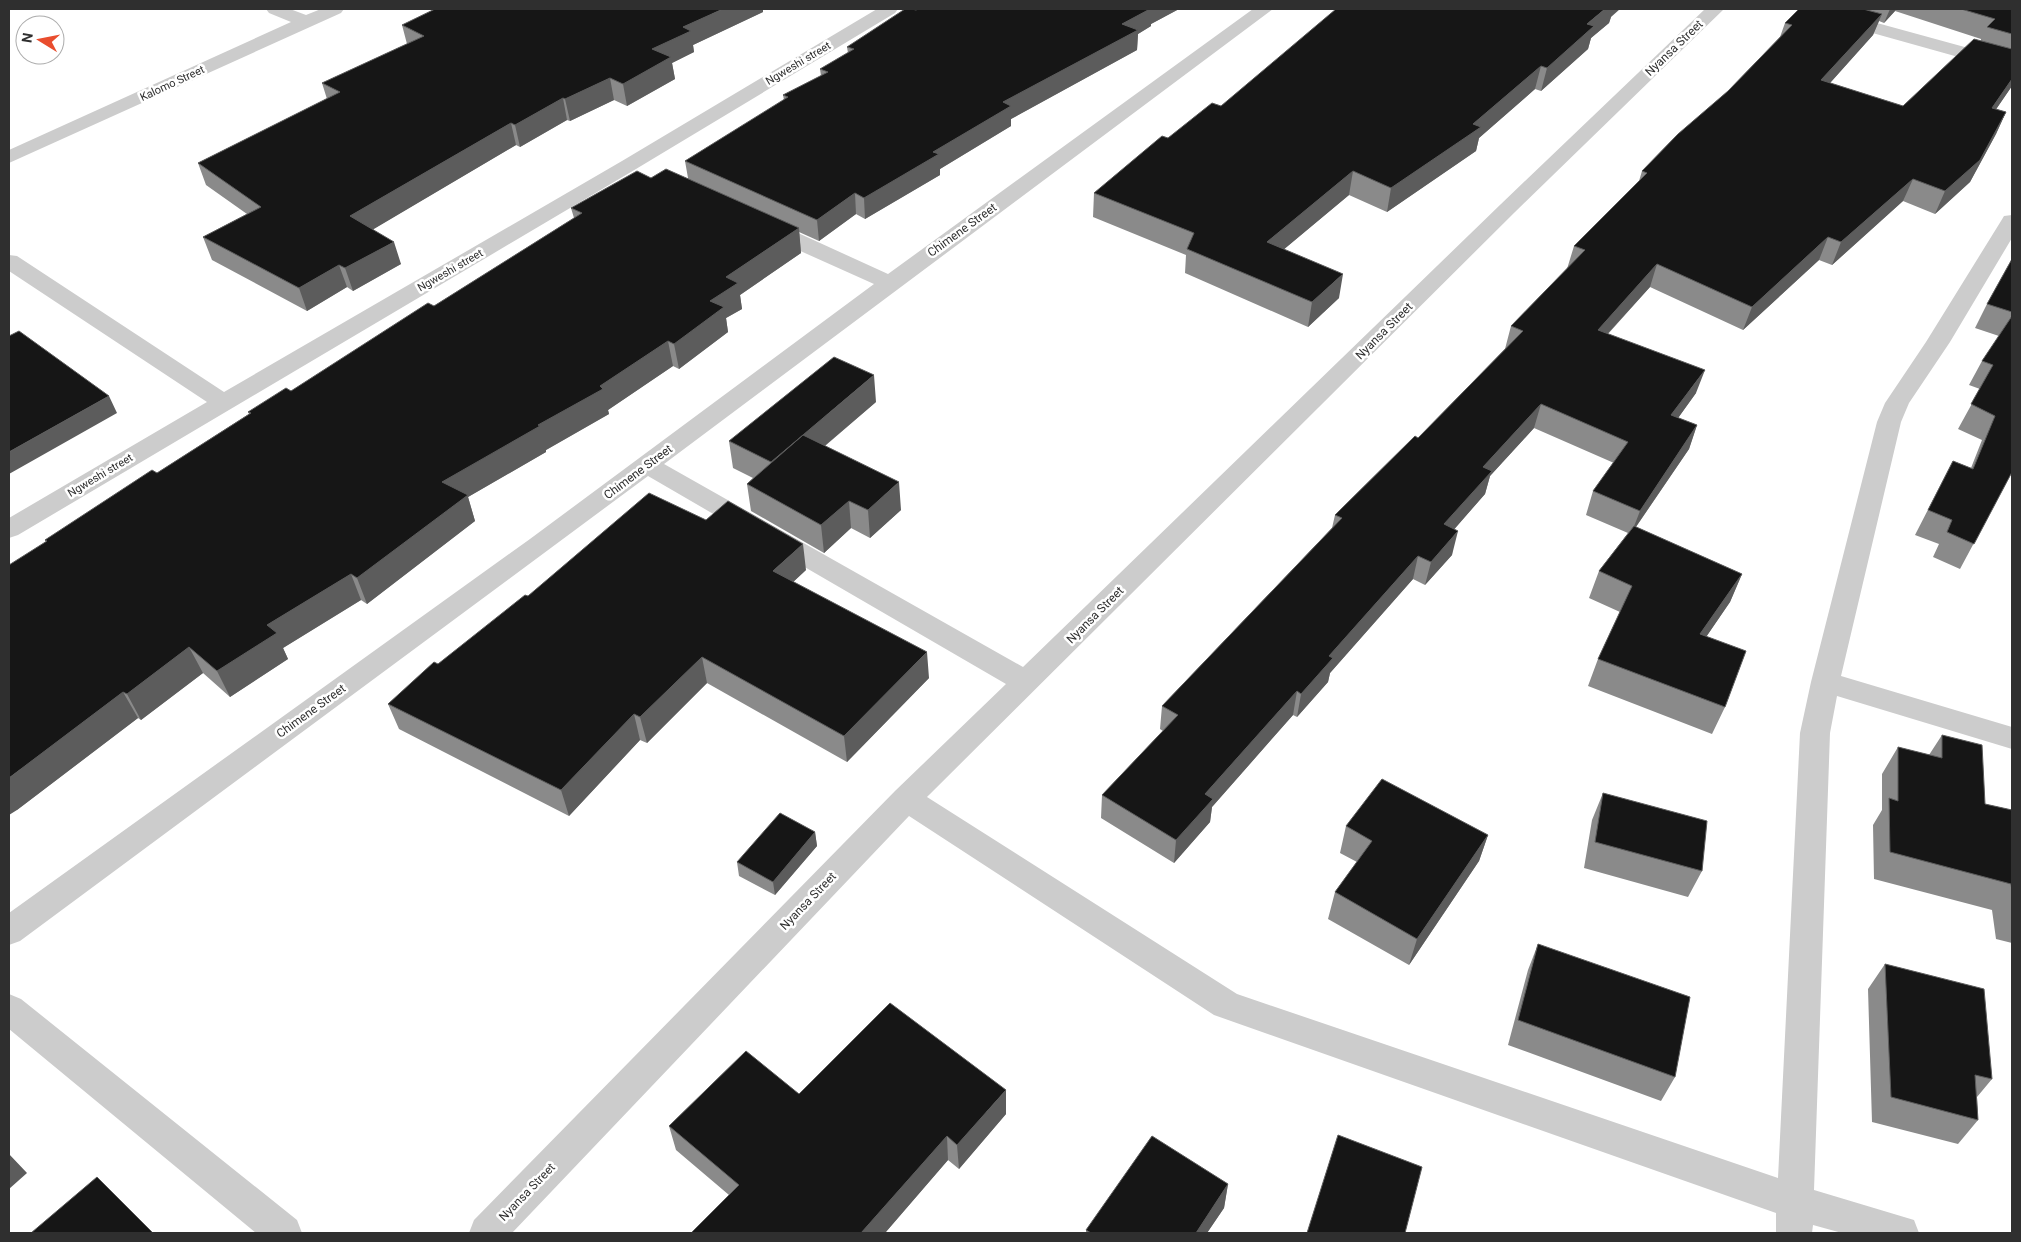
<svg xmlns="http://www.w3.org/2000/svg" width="2021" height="1242" font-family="Roboto,sans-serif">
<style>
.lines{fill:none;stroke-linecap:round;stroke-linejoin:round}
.minor{fill:#ccc;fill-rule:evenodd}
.wall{fill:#8a8a8a;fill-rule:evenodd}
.shaded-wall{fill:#5c5c5c}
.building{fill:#161616;stroke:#5c5c5c}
.labels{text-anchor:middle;stroke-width:5;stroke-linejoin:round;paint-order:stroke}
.far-street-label{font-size:11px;fill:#2f2f2f;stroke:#fff}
.street-label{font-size:12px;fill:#2f2f2f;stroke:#fff}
</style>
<rect width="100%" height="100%" fill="#fff"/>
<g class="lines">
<path class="minor" d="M266,9H290L306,15L321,9H344L341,13L9,163V150L291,22L269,13Z
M877,9H898L895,13L636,169L18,535L9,538V518L207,402L9,271V255L17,256L224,392L622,161Z
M1253,9H1273L664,464L1023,667L1501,204L1705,9H1724L1515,212L927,797L1237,994L1778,1178L1800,733L1811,682L1877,422L1885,403L1926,342L2001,221L2004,216L2012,215V238L1950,342L1909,403L1901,422L1841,676L2012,727V749L1837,696L1830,733L1814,1190L1914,1220L1919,1233H1842L1813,1225L1812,1233H1776V1213L1214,1015L909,816L512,1233H469L474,1220L895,791L1006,684L648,476L20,941L9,945V913L530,539L874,284L758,232L755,227L758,222L766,221L774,222L888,274Z
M1798,9H1826L2012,60V72L1801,13Z
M9,994L21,999L297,1220L302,1233H256L9,1029Z"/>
</g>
<path class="wall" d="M918,9H1179L1151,24V26L1138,34L1137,50L1011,119V126L940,169V175L865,219L856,214L819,241L799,232L801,253L740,295L742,309L726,318L728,332L679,369L673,366L608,410L609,414L546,450V452L468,497L475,521L367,604L361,600L283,648L288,659L230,697L203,673L141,720L138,718L17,810L46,542L45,540L157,473L249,414L248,412L291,391L434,306L574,218L571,208L651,178H688L685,161L784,100L783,95L821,76L820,69L848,53L847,47Z
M1799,9H2012V86L1996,109L2006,112L1996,134L1970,182L1935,214L1903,201L1832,265L1819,260L1743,330L1650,287L1608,334L1696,393L1678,418L1697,425L1689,449L1636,527L1742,574L1730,602L1706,637L1725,707L1712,734L1588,686L1598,659L1620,612L1589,598L1599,571L1628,533L1586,515L1593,491L1614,463L1534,428L1490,476L1485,494L1454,529L1452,555L1425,585L1413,579L1330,673L1328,682L1297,717L1293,715L1212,807L1210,822L1174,863L1101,818L1102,795L1163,731L1160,729L1162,706L1332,528L1335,515L1418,438L1505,349L1511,326L1567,269L1574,246L1639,181L1642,171L1728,91L1780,37L1785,23ZM1895,11L1981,39V41L1903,106L1830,83L1873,35L1879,21L1884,23Z
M763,12L693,45L694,52L672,63L675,79L627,106L614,100L570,121L567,120L520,147L516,145L373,229L401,264L353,291L347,287L307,311L212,260L203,237L247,214L206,185L198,163L327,99L322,83L407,44L402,25Z
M1611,17L1609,23L1591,38L1588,49L1541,91L1535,89L1479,138L1476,151L1387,212L1349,195L1284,249L1339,298L1308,327L1185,273L1186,255L1093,217L1094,193L1168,138L1221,106Z
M2012,259V472L1960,569L1933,557L1939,544L1915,535L1953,461L1971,468L1982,440L1958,429L1980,389L1969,385L1982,361L1999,336L1975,328L1987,304Z
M876,402L825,446L901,510L870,538L851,528L824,553L751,511L747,484L753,478L733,468L729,441Z
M806,570L793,582L929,678L847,762L707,683L647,743L640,740L569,816L399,729L388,704L438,664L528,596Z
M1942,735L1985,804L2012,810V943L1996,939L1992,910L1874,879L1873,825L1882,810V774L1898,747L1929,755Z
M1603,793L1702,871L1688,897L1584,868L1592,820Z
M1346,826L1488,835L1479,861L1409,965L1328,919L1335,892L1357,862L1340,853Z
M815,832L817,846L775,895L739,876L737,862Z
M1538,944L1675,1077L1661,1101L1508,1045L1528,970Z
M1885,964L1992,1079L1977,1097L1978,1120L1958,1144L1872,1122L1868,989Z
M799,1094L1006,1114L959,1169L948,1160L885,1233H691L729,1195L676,1150L669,1126Z
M1228,1184L1224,1208L1207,1233H1086V1230Z"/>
<path class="shaded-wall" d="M723,9H763V12L693,45L694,52L672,63L675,79L627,106L623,84L652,49L683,27Z
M1150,9H1179L1151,24V26L1138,34L1137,50L1011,119V126L940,169V175L865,219L864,198L933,152L1003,102L1122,24Z
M1605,9H1620L1611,17L1609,23L1591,38L1588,49L1541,91L1547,68L1587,24Z
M1890,9H1896L1895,11L1884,23Z
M1882,14L1873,35L1813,102L1821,80Z
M1541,66L1535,89L1479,138L1476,151L1387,212L1391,188L1473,124Z
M610,78L614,100L570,121L565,99Z
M2012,79V86L1982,130L1992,108Z
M563,98L567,120L520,147L515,125Z
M2006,112L1996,134L1970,182L1935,214L1945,191Z
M511,123L516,145L357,239L350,216Z
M1353,171L1349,195L1264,266L1267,242Z
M1913,179L1903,201L1832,265L1841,242Z
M855,193L856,214L819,241L817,220Z
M799,228L801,253L740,295L742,309L726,318L728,332L679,369L674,344L710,301L726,277Z
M1828,237L1819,260L1743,330L1752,307Z
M394,242L401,264L353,291L345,268Z
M1657,264L1650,287L1590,353L1598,330Z
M339,265L347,287L307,311L299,288Z
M1343,274L1339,298L1308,327L1312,302Z
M668,341L673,366L608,410L609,414L546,450V452L468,497L475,521L367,604L357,578L442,482L538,425Z
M1705,370L1696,393L1663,439L1671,415Z
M874,375L876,402L774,489L771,462Z
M109,396L117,413L9,474V452Z
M1541,404L1534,428L1490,476L1485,494L1438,548L1444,524L1483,467Z
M1697,425L1689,449L1631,534L1640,511Z
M899,482L901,510L870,538L868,510Z
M849,501L851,528L824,553L821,525Z
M1458,531L1452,555L1425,585L1431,562Z
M803,544L806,570L776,598L773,571Z
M1418,556L1413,579L1330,673L1328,682L1297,717L1301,694L1329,656Z
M351,574L361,600L283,648L288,659L230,697L217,671L267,625Z
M1742,574L1730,602L1689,662L1700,634Z
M189,647L203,673L141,720L127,694Z
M927,652L929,678L847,762L844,736Z
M702,657L707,683L647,743L640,717Z
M1297,691L1293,715L1212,807L1210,822L1174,863L1176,840L1205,794Z
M123,692L138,718L17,810L9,815V778Z
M634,714L640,740L569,816L561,790Z
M815,832L817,846L775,895L773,882Z
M1488,835L1479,861L1409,965L1417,939Z
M1006,1090V1114L959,1169L957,1145Z
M947,1136L948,1160L885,1233H861Z
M9,1154L27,1173L9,1189Z
M1228,1184L1224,1208L1207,1233H1196Z"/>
<path class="building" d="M435,9H723L683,27L691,31L652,49L671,57L623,84L610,78L565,99L563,98L515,125L511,123L350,216L394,242L345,268L339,265L299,288L203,237L261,207L198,163L340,92L322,83L424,36L402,25Z
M905,9H912L916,10L918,9H1150L1122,24L1138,30L1003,102L1011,106L933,152L939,154L864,198L855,193L817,220L685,161L788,97L783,95L828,72L820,69L854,49L847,47Z
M1336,9H1605L1587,24L1594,26L1547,68L1541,66L1473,124L1481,127L1391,188L1353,171L1267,242L1343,274L1312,302L1187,249L1194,233L1094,193L1162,136L1168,138L1212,103L1221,106Z
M1799,9H1863L1882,14L1821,80L1903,106L1974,39L2012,49V79L1992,108L2006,112L1980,160L1945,191L1913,179L1841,242L1828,237L1752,307L1657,264L1598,330L1705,370L1671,415L1697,425L1640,511L1593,491L1628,442L1541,404L1483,467L1492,471L1444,524L1458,531L1431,562L1418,556L1329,656L1333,658L1301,694L1297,691L1205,794L1213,799L1176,840L1102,795L1178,715L1162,706L1342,518L1335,515L1415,436L1418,438L1523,331L1511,326L1585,250L1574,246L1647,173L1642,171L1678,134L1728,91L1792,25L1785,23Z
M1961,9H2012V34L1987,27L1995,19Z
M666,169L799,228L726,277L738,283L710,301L724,307L674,344L668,341L600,386L603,389L538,425L540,426L442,482L468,495L357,578L351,574L267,625L277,633L217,671L189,647L127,694L123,692L9,778V565L47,541L45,540L152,470L157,473L251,413L248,412L286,388L291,391L428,303L434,306L582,213L571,208L637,171L651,178Z
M2012,259V312L1987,304Z
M2012,316V472L1974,544L1947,532L1952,520L1928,510L1953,461L1973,469L1995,416L1971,404L1993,365L1982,361Z
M19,331L109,396L9,452V336Z
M834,357L874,375L771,462L729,441Z
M803,435L899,482L868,510L849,501L821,525L747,484Z
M649,493L706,520L728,501L803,544L773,571L927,652L844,736L702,657L640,717L634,714L561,790L388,704L434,662L438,664L525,595L528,596Z
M1634,526L1742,574L1700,634L1746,651L1725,707L1598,659L1632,586L1599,571Z
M1942,735L1982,745L1985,804L2012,810V891L2011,884L1890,852L1889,798L1898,801V747L1942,758Z
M1382,779L1488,835L1417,939L1335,892L1372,841L1346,826Z
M1603,793L1707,821L1702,871L1595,842Z
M780,813L815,832L773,882L737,862Z
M1538,944L1690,997L1675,1077L1518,1020Z
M1885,964L1984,989L1992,1079L1975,1075L1978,1120L1891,1097Z
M890,1003L1006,1090L957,1145L947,1136L861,1233H691L739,1185L669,1126L746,1051L799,1094Z
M1338,1135L1422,1167L1405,1233H1307Z
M1152,1136L1228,1184L1196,1233H1091L1086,1230Z
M97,1177L153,1233H31Z"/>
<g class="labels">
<g class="far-street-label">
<text transform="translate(798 63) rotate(-31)" y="4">Ngweshi street</text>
<text transform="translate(172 83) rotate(-25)" y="4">Kalomo Street</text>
<text transform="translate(450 270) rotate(-30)" y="4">Ngweshi street</text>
<text transform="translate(100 475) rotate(-31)" y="4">Ngweshi street</text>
</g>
<g class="street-label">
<text transform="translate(1674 48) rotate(-44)" y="4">Nyansa Street</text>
<text transform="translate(962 230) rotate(-36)" y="4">Chimene Street</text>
<text transform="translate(1384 331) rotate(-45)" y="4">Nyansa Street</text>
<text transform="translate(638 472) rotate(-37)" y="4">Chimene Street</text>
<text transform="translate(1095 615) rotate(-45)" y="4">Nyansa Street</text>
<text transform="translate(311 711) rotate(-36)" y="4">Chimene Street</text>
<text transform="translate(808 901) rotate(-46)" y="4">Nyansa Street</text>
<text transform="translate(527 1192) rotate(-46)" y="4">Nyansa Street</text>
</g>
</g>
<rect width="2021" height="1242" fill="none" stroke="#2f2f2f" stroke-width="20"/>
<g transform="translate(40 40) rotate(280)"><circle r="24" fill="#ffffff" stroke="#acacac"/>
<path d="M0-4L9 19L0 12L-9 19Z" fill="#e94d2e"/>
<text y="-8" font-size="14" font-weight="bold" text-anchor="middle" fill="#2f2f2f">N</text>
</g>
</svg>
